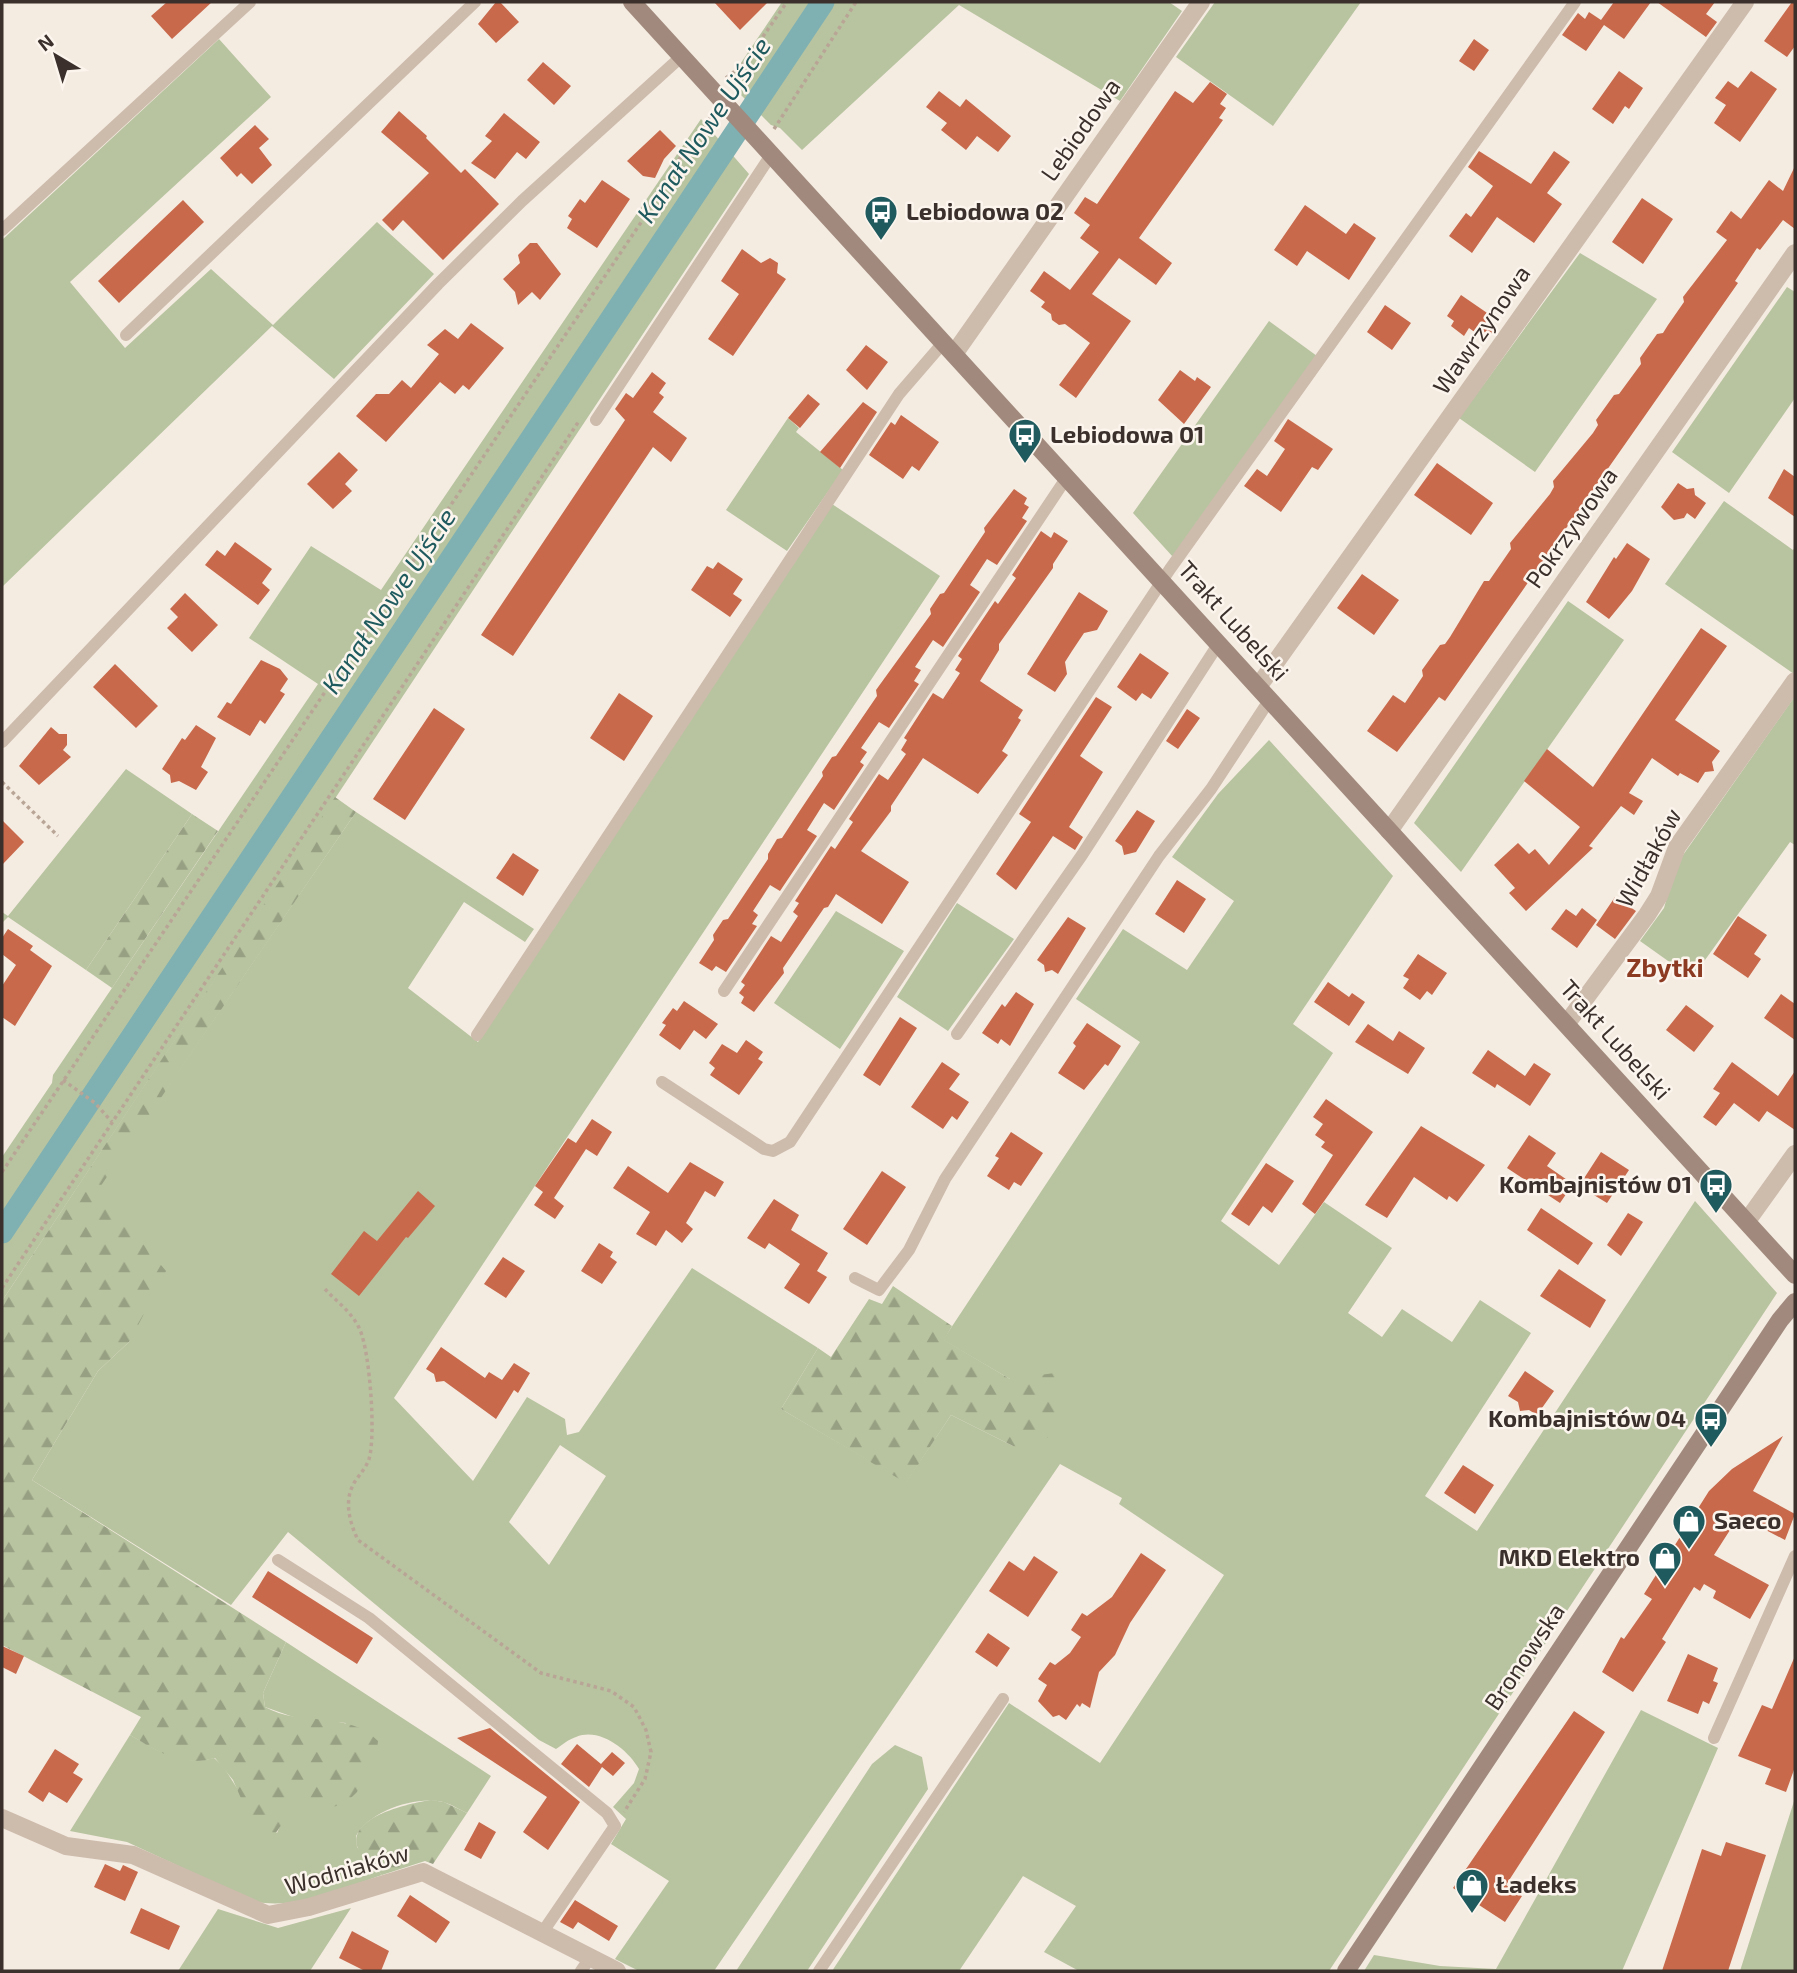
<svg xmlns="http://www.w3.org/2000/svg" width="1797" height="1973" font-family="'Exo 2',sans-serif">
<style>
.green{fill:#b8c4a0;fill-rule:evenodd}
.forest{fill:url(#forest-firs)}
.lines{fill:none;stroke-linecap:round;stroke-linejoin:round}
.canal{stroke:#7fb0b2;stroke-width:23}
.building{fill:#c8694b}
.path{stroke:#b9a596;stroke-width:3.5;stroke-dasharray:3.5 3.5;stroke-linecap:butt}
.lane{stroke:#cdbbac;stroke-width:12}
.street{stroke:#cdbbac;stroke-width:18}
.secondary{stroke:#a18a7d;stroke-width:18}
.labels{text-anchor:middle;stroke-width:5;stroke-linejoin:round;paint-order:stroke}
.street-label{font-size:24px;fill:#3b302b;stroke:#fbf5ee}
.poi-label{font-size:24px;font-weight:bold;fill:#3b302b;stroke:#fbf5ee;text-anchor:start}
.water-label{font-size:26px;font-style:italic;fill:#1f5a5e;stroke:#fbf5ee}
.neighbourhood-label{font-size:26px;font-weight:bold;fill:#8c3b22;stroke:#fbf5ee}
</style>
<defs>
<pattern id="forest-firs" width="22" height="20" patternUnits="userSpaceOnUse" patternTransform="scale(1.75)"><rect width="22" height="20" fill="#b8c4a0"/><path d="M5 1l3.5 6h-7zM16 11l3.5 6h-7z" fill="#97a083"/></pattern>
</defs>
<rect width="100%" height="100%" fill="#f4ebe1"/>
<path class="green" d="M782,2H1169L1182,11L1120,101L959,5L802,150L780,128L771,125L728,82Z
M1215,2H1361L1273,126L1176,57Z
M219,39L271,97L70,282L125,348L211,269L273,325L377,222L434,274L334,379L272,326L2,587V240Z
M701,119L749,174L2,1301V1157L52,1083L53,1075L318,684L249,638L311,546L381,590Z
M1580,253L1657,299L1535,472L1459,418Z
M1787,287L1795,292V398L1729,493L1672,452Z
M1269,321L1317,356L1173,557L1133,513Z
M788,418L799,428L796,432L843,470L787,551L726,510Z
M1724,501L1793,550L1795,547L1794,674L1665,584Z
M832,504L940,576L394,1398L473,1481L527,1397L565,1419L567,1435L579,1432L692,1268L818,1348L781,1409L906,1482L951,1415L1013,1446L1010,1379L943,1340L1140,1042L1076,999L1123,929L1187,970L1234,901L1172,857L1218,794L1269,740L1393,876L1293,1024L1333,1053L1221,1221L1279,1265L1324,1202L1392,1248L1348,1313L1382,1337L1402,1309L1452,1342L1480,1300L1531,1333L1425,1496L1477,1531L1695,1201L1777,1293L1329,1971H1079L1044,1952L1076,1906L1023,1876L959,1971H832L1009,1703L1100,1763L1224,1575L1119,1504L1122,1498L1060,1464L714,1971H639L615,1959L669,1881L611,1844L626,1819L613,1807L634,1783L639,1769C628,1750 600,1727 576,1737C569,1739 562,1745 556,1749L539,1740L288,1532L231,1605L32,1480L98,1371L130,1341L97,1190L356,812L534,929L525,942L464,902L408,988L478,1042ZM560,1445L606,1476L549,1565L509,1522Z
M1568,601L1624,640L1461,872L1414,823Z
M1795,696V845L1790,842L1692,978L1640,941L1664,908L1676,865Z
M126,769L192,814L86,970L8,917L2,923V912L8,916Z
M957,903L1014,939L948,1031L897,997Z
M836,911L904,951L840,1049L774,1003Z
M286,1642L491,1776L467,1813C460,1810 453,1805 446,1803C419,1794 369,1811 356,1836L357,1847L382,1875C341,1889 300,1909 256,1902L127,1842L70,1831L130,1735C156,1750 184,1767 214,1758L223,1766L240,1793L277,1833L286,1812L303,1797L346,1723L299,1719L265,1707L263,1693Z
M1641,1710L1718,1748L1622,1971H1364L1374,1955L1440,1966L1496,1969Z
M895,1745L922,1757L928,1789L807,1971H736L872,1764Z
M1795,1798V1971H1740Z
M351,1908L310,1971H178L218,1909L278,1928Z"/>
<path class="forest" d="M335,797L356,812L98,1190L166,1271L130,1341L98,1371L32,1480L286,1642L263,1693L265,1707C300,1727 349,1710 378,1741C376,1767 356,1811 323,1807C317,1806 309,1800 303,1798C285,1813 283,1828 268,1841L257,1835L233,1780L215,1758C182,1768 157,1751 130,1735L141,1717L2,1645V1301Z
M192,814L218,831L112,988L86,970Z
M893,1286L952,1326L944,1340L1010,1379L1062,1372L1052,1435L1030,1448L1013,1446L951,1415L906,1483L781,1409L818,1348L831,1357L869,1299L882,1304Z
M431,1800L444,1802L467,1813L433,1864L425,1861L382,1875C374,1867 360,1856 357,1846C349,1816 411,1803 431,1800Z"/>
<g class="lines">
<path class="canal" d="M2,1232L823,2"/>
</g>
<path class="building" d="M167,2H212L172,39L151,16Z
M496,2H500L519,22L496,43L478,24Z
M714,2H768L740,30Z
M1614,2H1651L1624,39L1604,25L1586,51L1562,35L1578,13L1585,19L1589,12L1601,20Z
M1657,2H1715L1706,14L1717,22L1706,37Z
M1792,2H1795V46L1787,57L1764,41Z
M1474,39L1489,50L1474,71L1459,61Z
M543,62L571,86L554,105L527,80Z
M1619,71L1643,88L1629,109L1625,106L1613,124L1592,109Z
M1751,71L1777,89L1740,142L1714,123L1726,105L1715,98L1728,81L1738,88Z
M1210,82L1227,94L1220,104L1226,108L1219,118L1223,120L1139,238L1172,263L1156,285L1119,258L1092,294L1131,321L1076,398L1059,385L1090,343L1065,324L1059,325L1052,320L1051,314L1041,307L1045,302L1030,291L1044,271L1070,290L1099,252L1080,238L1090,225L1074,213L1085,197L1097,204L1175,91L1193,103Z
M939,91L960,107L966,99L1011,136L998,152L977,136L966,150L941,130L947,123L926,107Z
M399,111L427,136L426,138L461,173L465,169L499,204L443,260L403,220L393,231L382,220L429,173L381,132Z
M504,113L540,142L526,159L517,152L495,179L471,163L492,141L485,136Z
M255,125L269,139L259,148L272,165L252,184L241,173L237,177L220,158Z
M660,130L676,146L664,159L655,178L643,176L627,161Z
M1479,151L1531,184L1554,151L1570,162L1547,193L1562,204L1534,243L1497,217L1472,253L1449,236L1466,213L1471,217L1493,186L1468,167Z
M1795,166V229L1783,220L1760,250L1757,248L1735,281L1738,283L1445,701L1439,697L1397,752L1367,731L1393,695L1405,703L1423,676L1422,670L1440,645L1445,644L1450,637L1484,581H1489L1511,549L1510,543L1550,494L1554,487L1553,481L1593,433L1598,425L1596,420L1614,395L1619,394L1641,364L1640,358L1657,334L1663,333L1668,325L1684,302L1683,297L1727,240L1716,232L1731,211L1741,219L1769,180L1783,191Z
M602,180L630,199L597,248L567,228L572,219L568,216L580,199L585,203Z
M1642,198L1673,219L1643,264L1612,242Z
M183,200L204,222L119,303L98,281Z
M1305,205L1346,234L1354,223L1376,238L1349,280L1307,251L1297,266L1274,250Z
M530,243H537L561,274L540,300L532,292L518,305L515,292L503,279L520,263L518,255Z
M742,249L761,263L770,258L778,263L777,273L786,279L733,356L708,339L739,294L721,281Z
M1461,295L1493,317L1489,323L1494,334L1483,332L1480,336L1469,328L1464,336L1451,326L1454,321L1447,316Z
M1385,305L1411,323L1392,350L1367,332Z
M471,323L504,348L469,390L463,385L455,394L440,382L386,442L356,416L376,394H389L402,380L411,388L439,354L427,345L445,329L458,339Z
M866,345L888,362L867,390L846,370Z
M1180,370L1195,381L1197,377L1211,387L1184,424L1158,400Z
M652,372L666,383L659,393L664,397L653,412L687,438L671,462L653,447L513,656L481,635L625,420L615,409L626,393L633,398Z
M808,394L820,404L800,428L788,418Z
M863,402L877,412L840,468L820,452Z
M901,415L939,442L919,471L912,466L903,479L869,455L891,422L895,425Z
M1288,419L1333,449L1318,470L1312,467L1281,512L1244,486L1257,469L1267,476L1285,449L1274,441Z
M339,452L358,470L345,484L352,491L333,509L307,484Z
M1437,463L1493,503L1471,535L1414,495Z
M1784,469L1795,477V517L1768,498Z
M1678,483L1687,489L1694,488L1695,495L1706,503L1695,519L1687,513L1684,518L1674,520L1661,507Z
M1014,489L1027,498L1024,504L1029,507L1022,518L1027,521L997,565L987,559L970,585L980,592L943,647L933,640L915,667L921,670L914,681L919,684L889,728L879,722L861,748L867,752L860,762L864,765L834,810L824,803L807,830L817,836L780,891L770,885L753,911L758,915L752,924L757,926L726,972L716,966L712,971L699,963L714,940L713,935L723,920L728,919L768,859V854L777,839L782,838L797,815L823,776L822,772L832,757L836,756L877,696L876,690L931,614L930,609L940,594L944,593L985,532L984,528Z
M1041,531L1051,538L1054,532L1068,541L1053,564V568L999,644V650L980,681L1023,710L1018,718L1021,720L1002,751L1008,755L978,794L923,758L891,806V811L861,851L909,882L882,924L836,894L828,907L824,908L783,968L784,973L754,1012L741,1003L744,997L739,993L745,985L741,982L771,936L781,942L798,916L793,912L799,903L795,901L831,846L835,849L853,822L849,819L879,774L888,780L906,754L901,750L907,740L904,738L933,693L943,699L960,673L955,670L962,659L958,656L995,601L998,604L1016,578L1012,575Z
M235,542L272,569L262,583L270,590L258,605L205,565L217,550L225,556Z
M1627,543L1650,559L1632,591L1609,619L1586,602L1614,557L1616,559Z
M718,562L743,579L733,594L742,600L730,617L691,590L707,566L713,569Z
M1362,574L1399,600L1374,635L1337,608Z
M1079,592L1108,611L1097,630L1084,633L1072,651L1065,662L1067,674L1055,692L1027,674Z
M185,593L218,625L192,652L167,628L178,617L170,609Z
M1701,628L1727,646L1675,720L1720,751L1712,762L1714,771L1705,772L1698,783L1680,773L1678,776L1652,758L1629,793L1643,801L1634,815L1621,806L1589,846L1593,848L1526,911L1509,893L1515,888L1494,865L1518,843L1529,854L1535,849L1549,865L1580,827L1524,781L1547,749L1593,787Z
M1140,653L1169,673L1151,699L1142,693L1136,701L1117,687Z
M261,660L280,669L288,679L280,691L285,694L265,724L260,720L250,736L217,717L227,702L231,704Z
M115,664L158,706L136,728L93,687Z
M619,693L653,716L624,761L590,738Z
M1096,697L1112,707L1080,756L1103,772L1069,827L1083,837L1075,850L1053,836L1016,890L996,874L1031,822L1019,814Z
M434,708L465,729L405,820L373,799Z
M1187,709L1200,718L1178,749L1166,741Z
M196,725L216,738L201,767L208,772L196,790L179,781L171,783L170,775L162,769L182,738L185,740Z
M51,727L59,734H67V745L63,750L71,757L39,785L19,766Z
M1137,810L1155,821L1136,852L1124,855L1122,846L1115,841Z
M2,820L24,842L2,865Z
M513,853L539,870L523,896L496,878Z
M1177,880L1206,899L1184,933L1155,914Z
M1615,897L1636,911L1615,939L1596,925Z
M1582,908L1597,920L1577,948L1551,929L1566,909L1576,916Z
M1738,916L1767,935L1754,954L1761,959L1748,978L1713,954Z
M1068,917L1086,928L1058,974L1052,970L1045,972L1044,965L1037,960Z
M8,929L33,946L30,950L52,966L15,1026L2,1017V986L16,965L2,954V938Z
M1418,954L1447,973L1432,995L1427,991L1420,1000L1403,988L1409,979L1403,976Z
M1328,982L1349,997L1352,993L1365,1002L1349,1026L1314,1002Z
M1016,992L1034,1004L1010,1046L1001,1039L998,1044L982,1033L1002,1004L1005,1007Z
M1781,994L1795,1004V1040L1764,1018Z
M684,1001L718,1024L706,1039L694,1030L680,1050L659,1035L666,1025L662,1023L673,1008L677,1011Z
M1686,1005L1714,1026L1694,1052L1666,1030Z
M900,1017L917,1028L880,1086L863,1075Z
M1087,1023L1121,1046L1108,1066L1105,1064L1084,1090L1058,1073L1076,1046L1073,1043Z
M1368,1024L1393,1041L1399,1031L1425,1048L1408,1074L1355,1042Z
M746,1040L763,1052L758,1059L763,1062L739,1095L710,1075L715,1068L709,1063L722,1044L737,1053Z
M1488,1050L1525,1076L1534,1063L1551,1074L1530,1106L1497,1084L1495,1088L1472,1073Z
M942,1062L960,1074L949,1089L969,1102L957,1120L952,1116L943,1129L911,1107Z
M1732,1062L1778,1096L1795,1071V1130L1767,1111L1759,1122L1734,1103L1716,1126L1703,1117L1720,1093L1713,1089Z
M1326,1099L1373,1132L1315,1214L1302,1204L1333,1155L1321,1147L1325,1142L1315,1135L1323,1124L1313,1117Z
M592,1119L612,1132L597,1156L586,1149L554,1198L564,1206L555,1219L534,1205L543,1192L535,1186L568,1138L576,1143Z
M1421,1126L1485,1165L1457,1202L1449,1196L1447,1200L1414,1177L1387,1218L1365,1205Z
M1011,1132L1043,1153L1021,1186L1014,1182L1009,1190L987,1176L999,1158L995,1156Z
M1529,1135L1556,1153L1547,1166L1573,1184L1560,1203L1507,1168Z
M1601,1152L1629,1170L1607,1203L1579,1186Z
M690,1162L724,1182L715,1197L705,1191L686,1223L693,1229L682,1243L666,1230L656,1246L636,1234L650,1212L613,1188L628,1166L668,1193Z
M1266,1163L1294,1181L1272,1213L1263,1206L1249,1226L1231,1214Z
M882,1171L906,1187L867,1245L843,1229Z
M418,1191L435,1206L408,1238L406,1237L359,1296L331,1274L364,1231L377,1241Z
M774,1199L799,1215L791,1230L828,1253L817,1271L827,1277L809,1304L784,1288L800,1264L769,1243L765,1249L747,1238Z
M1541,1208L1593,1243L1578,1265L1527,1230Z
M1628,1213L1643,1222L1621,1256L1607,1245Z
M599,1243L613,1252L610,1257L617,1262L602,1284L581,1271Z
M503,1257L525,1271L506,1298L484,1284Z
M1559,1269L1606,1300L1590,1328L1540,1296Z
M441,1347L485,1378L489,1372L502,1380L514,1363L530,1373L518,1393L514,1390L496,1419L444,1381L436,1382L434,1374L426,1369Z
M1525,1371L1554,1391L1537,1415L1529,1410L1520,1411L1518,1402L1508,1396Z
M1783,1436L1753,1491L1795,1514L1785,1540L1739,1516L1714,1555L1769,1585L1750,1619L1713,1598L1716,1591L1704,1584L1700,1591L1694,1587L1662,1639L1666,1642L1633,1692L1602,1672L1621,1637L1624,1639L1652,1599L1644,1594L1709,1491L1732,1469Z
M1463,1465L1494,1485L1475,1514L1444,1493Z
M1141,1553L1166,1570L1130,1623L1115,1655L1099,1672L1090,1708L1082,1703L1080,1707L1077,1704L1066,1720L1059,1715L1053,1717L1038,1701L1047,1685L1038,1679L1050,1662L1055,1665L1070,1653L1081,1637L1071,1630L1082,1613L1087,1616L1112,1597Z
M1034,1556L1058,1572L1028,1617L989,1591L1009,1561L1024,1571Z
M268,1571L373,1638L357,1664L252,1597Z
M988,1633L1010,1648L997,1667L975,1652Z
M2,1646L24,1656L16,1674L2,1667Z
M1688,1654L1718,1668L1713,1681L1718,1683L1709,1704L1703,1701L1698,1714L1667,1701Z
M1795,1656V1767L1786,1792L1765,1784L1771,1769L1738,1756L1762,1705L1772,1709Z
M1574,1711L1605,1732L1506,1885L1522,1896L1505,1922L1453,1888Z
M490,1728L580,1802L548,1850L523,1832L547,1797L457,1738Z
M577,1744L601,1764L612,1752L625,1763L613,1776L602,1767L589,1787L561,1764Z
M55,1749L79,1764L73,1773L83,1779L67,1803L49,1792L43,1802L28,1792Z
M479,1822L496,1832L481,1859L464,1850Z
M1726,1842L1766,1855L1728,1971H1662L1702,1849L1721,1856Z
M105,1864L120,1871L123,1865L138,1872L125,1901L94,1887Z
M410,1895L450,1922L436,1943L397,1916Z
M575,1900L618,1926L609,1941L578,1922L573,1929L560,1922Z
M141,1908L180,1926L169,1950L130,1933Z
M352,1931L389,1951L381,1971H365L339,1958Z"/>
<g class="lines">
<path class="path" d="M726,78L743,65L787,2
M774,129L856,2
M2,782L58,836
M63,1080L95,1103L112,1122
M2,1172L646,215L671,170L711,117
M2,1288L579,421
M325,1289C337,1302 353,1313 360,1330C370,1353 376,1436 369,1459C366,1468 359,1475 354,1483C344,1501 349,1521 358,1540L541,1673L611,1691L634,1707L646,1730L651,1752L645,1779L624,1812"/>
<path class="lane" d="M2,230L250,2
M126,335L475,2
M596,420L771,155
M2,742L438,284L522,201L682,56
M724,991L1067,477
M957,1034L1082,855L1219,643
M477,1035L899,394L943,343
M662,1082L764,1149L773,1151L790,1142L1170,569L1575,2
M855,1278L879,1290L909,1250L945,1179L1159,856L1211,789L1270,699
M278,1560L369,1618L607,1813L615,1826L542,1933
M1714,1738L1795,1556
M581,1971L590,1958
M819,1971L1003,1699"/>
<path class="street" d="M954,354L1201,2
M1258,687L1745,2
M1389,831L1795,253
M1567,1023L1647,915L1659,896L1677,847L1795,681
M1747,1221L1795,1154
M2,1818L66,1846L133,1855L268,1915L309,1907L423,1872L617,1971"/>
<path class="secondary" d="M632,2L1795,1275
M1346,1971L1780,1320L1795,1302"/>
</g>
<defs>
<symbol id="bus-pin" viewBox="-11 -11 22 30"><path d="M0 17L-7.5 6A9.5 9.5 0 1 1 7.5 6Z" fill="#1f5a5e" stroke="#fbf5ee"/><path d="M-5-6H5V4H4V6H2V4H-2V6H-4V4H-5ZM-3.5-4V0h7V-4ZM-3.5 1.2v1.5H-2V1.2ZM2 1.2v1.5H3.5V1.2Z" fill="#fff"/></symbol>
<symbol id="shop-pin" viewBox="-11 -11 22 30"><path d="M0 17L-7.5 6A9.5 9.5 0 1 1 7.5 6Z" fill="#1f5a5e" stroke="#fbf5ee"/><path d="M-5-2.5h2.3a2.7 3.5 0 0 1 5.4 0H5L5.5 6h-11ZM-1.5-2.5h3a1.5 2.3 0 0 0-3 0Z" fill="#fff"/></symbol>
</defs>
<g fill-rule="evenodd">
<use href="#bus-pin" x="862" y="193" width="38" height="52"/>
<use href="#bus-pin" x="1006" y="416" width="38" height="52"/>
<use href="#bus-pin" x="1697" y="1166" width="38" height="52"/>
<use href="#bus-pin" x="1692" y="1400" width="38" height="52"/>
<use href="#shop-pin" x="1670" y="1502" width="38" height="52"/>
<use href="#shop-pin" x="1646" y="1539" width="38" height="52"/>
<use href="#shop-pin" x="1453" y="1866" width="38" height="52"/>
</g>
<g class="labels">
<g class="street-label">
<text transform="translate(1081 130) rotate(-55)" y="8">Lebiodowa</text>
<text transform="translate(1482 330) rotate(-55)" y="8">Wawrzynowa</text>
<text transform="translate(1572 528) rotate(-55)" y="8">Pokrzywowa</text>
<text transform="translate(1233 621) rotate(48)" y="8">Trakt Lubelski</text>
<text transform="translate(1649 858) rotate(-61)" y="8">Widłaków</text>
<text transform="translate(1615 1040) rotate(48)" y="8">Trakt Lubelski</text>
<text transform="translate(1525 1657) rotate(-56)" y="8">Bronowska</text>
<text transform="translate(347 1870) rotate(-16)" y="8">Wodniaków</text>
</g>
<g class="poi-label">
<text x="906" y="220">Lebiodowa 02</text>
<text x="1050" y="443">Lebiodowa 01</text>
<text x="1692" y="1193" text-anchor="end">Kombajnistów 01</text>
<text x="1686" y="1427" text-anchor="end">Kombajnistów 04</text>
<text x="1714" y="1529">Saeco</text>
<text x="1640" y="1566" text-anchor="end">MKD Elektro</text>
<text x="1496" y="1893">Ładeks</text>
</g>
<g class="water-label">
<text transform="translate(704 130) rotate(-56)" y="9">Kanał Nowe Ujście</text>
<text transform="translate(389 601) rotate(-56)" y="9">Kanał Nowe Ujście</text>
</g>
<g class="neighbourhood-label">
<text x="1665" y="977">Zbytki</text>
</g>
</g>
<rect width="1797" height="1973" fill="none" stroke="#3b302b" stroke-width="7"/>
<g transform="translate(56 56) rotate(322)" stroke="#fbf5ee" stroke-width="5" paint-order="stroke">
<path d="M0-5L12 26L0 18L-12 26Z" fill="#3b302b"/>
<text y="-10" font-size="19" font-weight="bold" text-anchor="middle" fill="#3b302b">N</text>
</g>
</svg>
